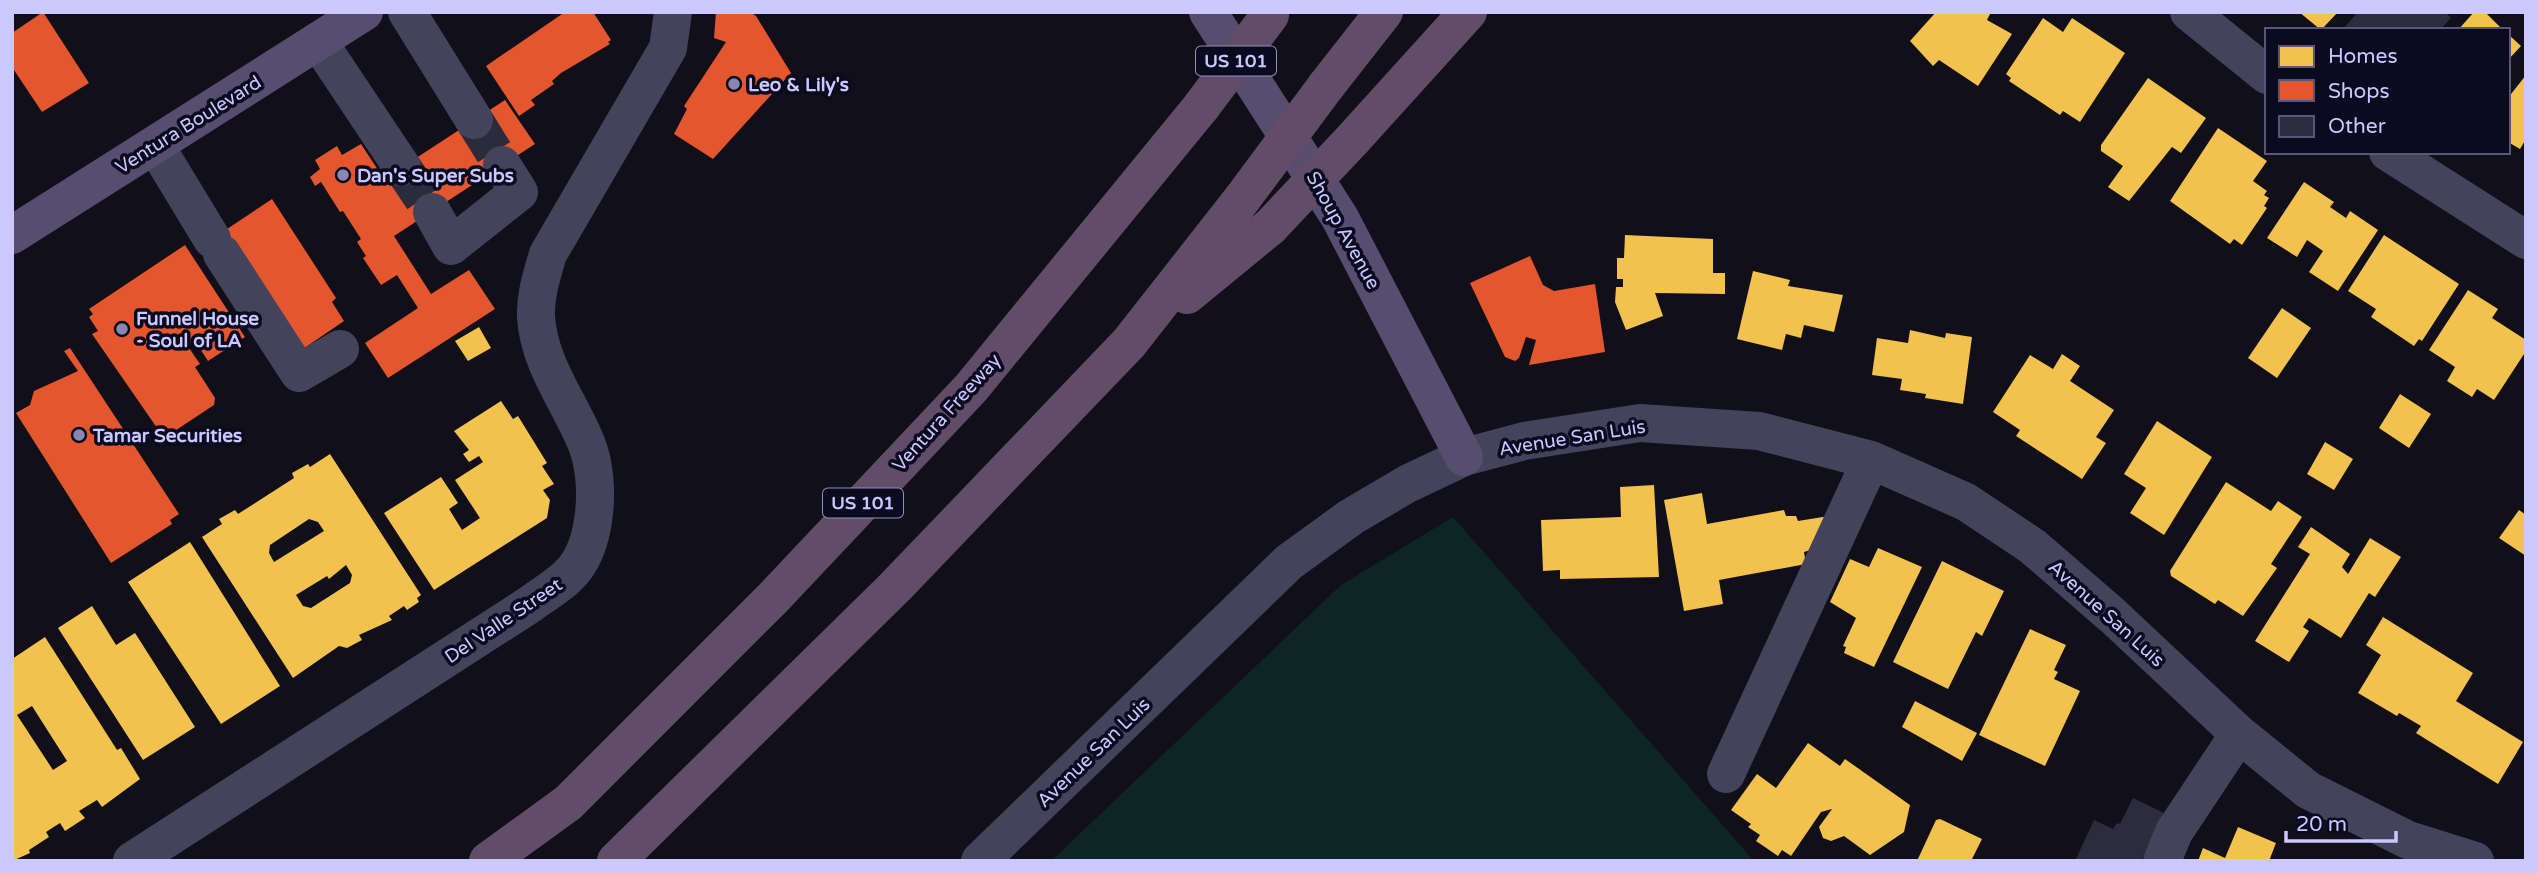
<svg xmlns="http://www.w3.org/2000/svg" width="2538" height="873" font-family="'Varela Round',sans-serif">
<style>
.green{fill:#0d2624}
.homes{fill:#f2c14e;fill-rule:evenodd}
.shops{fill:#e4572e}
.building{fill:#2d2c3e}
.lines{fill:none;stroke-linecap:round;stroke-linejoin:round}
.minor-tunnel{stroke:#2c2b3c;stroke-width:38;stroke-dasharray:38 19;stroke-linecap:butt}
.minor{stroke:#43445c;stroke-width:38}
.major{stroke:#574d6e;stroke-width:38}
.highway{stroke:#624d69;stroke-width:38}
.highway-bridge{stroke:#624d69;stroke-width:38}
.poi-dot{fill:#8987af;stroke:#0c0a1f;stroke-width:2.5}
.labels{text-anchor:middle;stroke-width:7;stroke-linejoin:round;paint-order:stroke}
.shield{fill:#0c0a1f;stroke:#918fbc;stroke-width:2}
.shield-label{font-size:18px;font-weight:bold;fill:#cac8ff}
.poi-label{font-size:19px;font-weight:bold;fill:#cac8ff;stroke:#0c0a1f;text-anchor:start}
.street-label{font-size:19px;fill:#cac8ff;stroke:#0c0a1f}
</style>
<rect width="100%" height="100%" fill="#100f1a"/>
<path class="green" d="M1453,517L1754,861H1051L1341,585Z"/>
<path class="homes" d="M1936,12H1991L1987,20L2012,34L1978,86L1939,60L1933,66L1910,41Z
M2299,12H2338L2321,30Z
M2474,12H2485L2503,30H2458Z
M2043,18L2063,32L2072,18L2125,53L2080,122L2063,111L2060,115L2009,81L2011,78L2006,74Z
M2508,34L2521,46L2508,60Z
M2526,75V139L2520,149L2508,142V98Z
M2148,78L2206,118L2181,153L2172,147L2129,201L2108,187L2123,166L2101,151V145Z
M2218,128L2267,161L2253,181L2267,191L2264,195L2269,198L2264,206L2267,208L2242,245L2234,239L2230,244L2170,201Z
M2304,182L2334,202L2330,207L2346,218L2350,211L2378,230L2338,291L2309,272L2323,251L2307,240L2297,257L2267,238Z
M1625,235L1713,239V273H1725V294L1655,293L1663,316L1626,330L1615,302L1616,287H1623V279H1617V258H1624Z
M2384,235L2459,284L2422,341L2419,339L2414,346L2371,317L2376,309L2348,291Z
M1753,271L1790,280L1788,286L1843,295L1834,332L1804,325L1801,338L1786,334L1782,350L1737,339Z
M2468,290L2498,309L2492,318L2526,340V351L2494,400L2477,389L2472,397L2447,381L2455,367L2429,350Z
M2282,308L2311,328L2277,378L2248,358Z
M479,327L491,348L468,361L455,341Z
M1910,330L1945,338L1946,333L1972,337L1963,404L1925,398L1926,394L1900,390L1902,379L1872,375L1877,338L1908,343Z
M2062,354L2080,366L2070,381L2114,410L2096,437L2106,443L2082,479L2016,436L2020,430L1993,412L2030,355L2053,369Z
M2400,394L2431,414L2409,448L2379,428Z
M501,401L513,419L518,416L547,463L542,466L554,484L543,490L550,500L547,518L434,590L384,513L441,477L458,503L449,509L462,530L480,518L455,480L483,462L479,456L469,462L463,454L469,450L454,431Z
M2157,421L2212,457L2164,535L2130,513L2146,488L2124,474Z
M2325,442L2353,459L2334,490L2307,474Z
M330,454L421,595L417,598L419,602L407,610L404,606L389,616L392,620L359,635L362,640L347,648L339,646L293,678L202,537L222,524L219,519L235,510L238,514L294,478L292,473L308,464L310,467ZM309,519L318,522L324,531L274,562L269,553L270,545ZM346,565L352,575L350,583L311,608L303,606L296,595L327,576L329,579Z
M2226,482L2271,511L2278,501L2302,517L2271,564L2277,568L2243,616L2218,600L2215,604L2171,576L2170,571Z
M1654,485L1659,577L1560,579V570L1543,571L1541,520L1621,517L1620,487Z
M1702,493L1707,524L1784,510L1786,516H1796L1798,521L1829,516L1814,549L1804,552L1806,564L1719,580L1723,604L1684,611L1664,500Z
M2519,510L2526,515V556L2499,538Z
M2311,527L2350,554L2342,567L2348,574L2370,538L2401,557L2375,597L2369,593L2341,638L2309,618L2303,627L2309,631L2289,662L2255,641L2310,554L2298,547Z
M190,542L280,686L221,724L128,582Z
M1878,548L1922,567L1874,667L1844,653L1846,647L1843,646L1856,618L1830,602L1850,559L1869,567Z
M1942,561L2004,591L1982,636L1976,632L1948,689L1893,662Z
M92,606L116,645L135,633L195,727L143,760L58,628Z
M2383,617L2473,673L2456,701L2523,742L2498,784L2416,733L2421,726L2399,713L2397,716L2358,693L2381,655L2366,645Z
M2030,629L2066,645L2054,670L2058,672L2054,679L2080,691L2045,766L1979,735Z
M45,637L117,750L121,748L140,779L102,807L97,800L79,811L85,818L65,831L60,823L46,832L49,837L29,850L30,853L12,861V659ZM32,706L67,761L53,770L17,715Z
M1915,701L1977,733L1962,761L1902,727Z
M1808,743L1840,766L1845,759L1910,805L1904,832L1870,855L1844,836L1831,841L1823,838L1819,827L1832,809L1821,812L1791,856L1782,850L1778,856L1756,841L1760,835L1748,827L1751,824L1731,810L1757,774L1776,788Z
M1940,819L1982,839L1971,861H1917L1936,820Z
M2238,827L2276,843L2269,861H2198L2203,848L2225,858Z"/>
<path class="shops" d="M43,12L89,83L42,112L12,67V33Z
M565,12H593L611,40L608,42L610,44L561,73L552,81L554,84L531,100L535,105L519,116L486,66Z
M716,12H750L756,16L791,73L713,159L674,134L687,109L684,106L726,42L714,38Z
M505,100L535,144L394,236L431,294L469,270L495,309L388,378L365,343L418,308L397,275L381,285L363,258L366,256L357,242L361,239L343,211L340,212L321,182L315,186L310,177L320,169L315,160L337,146L342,155L361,144L384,179Z
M272,199L336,298L332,302L344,321L300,351L212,239Z
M185,245L245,337L208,361L195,341L187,345L200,364L195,367L215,398L214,405L164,438L92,334L98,331L89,317L93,314L89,309Z
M1530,256L1543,285L1554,291L1595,284L1605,352L1529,365L1536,340L1526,337L1519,358L1515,361L1505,357L1470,283Z
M70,348L179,514L170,520L172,524L111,563L16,413L30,405L34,391L78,371L64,351Z"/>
<path class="building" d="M2358,12H2445L2451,18L2440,30H2342Z
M2133,798L2164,813L2141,861H2075L2094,820L2113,829L2117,823L2120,824Z"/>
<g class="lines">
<path class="minor-tunnel" d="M474,120L502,165
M402,167L432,212"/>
<path class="minor" d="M407,12L474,120
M2189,12L2267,75
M318,41L402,167
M155,145L212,239
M2388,152L2526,240
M432,212L451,246L519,192L502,165
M222,254L299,373L340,349
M1726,774L1871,460
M132,861L529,605C542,595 557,587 568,576C598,548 601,481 587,445C570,402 539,365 536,317C535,295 542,275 548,254L668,48L673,12
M980,861L1289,562L1351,517L1407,484L1464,457L1524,441L1640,423L1759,431L1871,460L1966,502L2032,546L2113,616L2239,734L2308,790L2408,840L2475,861
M2162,861L2174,832L2239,734"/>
<path class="major" d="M1208,12L1340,218L1464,457
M12,235L364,12"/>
<path class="highway" d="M1326,86L1384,12
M1353,139L1468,12
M1187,295L1270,227
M488,861L568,803L774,597L971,388L1201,107
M616,861L895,587L1129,343L1242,199"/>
<path class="highway-bridge" d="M1201,107L1270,15
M1242,199L1326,86
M1270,227L1353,139"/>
</g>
<g class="poi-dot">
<circle cx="734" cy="84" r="7"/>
<circle cx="343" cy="175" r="7"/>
<circle cx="122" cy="329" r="7"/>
<circle cx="79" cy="435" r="7"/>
</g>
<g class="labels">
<g class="shield">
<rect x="1196" y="46.5" width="80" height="29" rx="5"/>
<rect x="823" y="488.5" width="80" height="29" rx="5"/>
</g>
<g class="shield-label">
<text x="1236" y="67">US 101</text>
<text x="863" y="509">US 101</text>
</g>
<g class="poi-label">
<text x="748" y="91">Leo &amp; Lily's</text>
<text x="357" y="182">Dan's Super Subs</text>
<text x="136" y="325">Funnel House<tspan x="136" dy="22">- Soul of LA</tspan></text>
<text x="93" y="442">Tamar Securities</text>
</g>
<g class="street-label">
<text transform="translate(188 124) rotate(-32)" y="7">Ventura Boulevard</text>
<text transform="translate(1344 230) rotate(61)" y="7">Shoup Avenue</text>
<text transform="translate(946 412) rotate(-48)" y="7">Ventura Freeway</text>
<text transform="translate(1572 437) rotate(-9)" y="7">Avenue San Luis</text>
<text transform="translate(2107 613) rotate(42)" y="7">Avenue San Luis</text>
<text transform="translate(503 620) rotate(-34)" y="7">Del Valle Street</text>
<text transform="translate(1093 752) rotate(-44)" y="7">Avenue San Luis</text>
</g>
</g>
<rect width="2538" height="873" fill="none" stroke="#cac8ff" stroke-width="28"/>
<rect x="2265" y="28" width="245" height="126" fill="#0c0a1f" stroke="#585679" stroke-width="2"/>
<rect x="2279" y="46" width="35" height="21" fill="#f2c14e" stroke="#585679" stroke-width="2"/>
<text x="2328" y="63" font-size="21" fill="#cac8ff">Homes</text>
<rect x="2279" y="80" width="35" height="21" fill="#e4572e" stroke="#585679" stroke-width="2"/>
<text x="2328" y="98" font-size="21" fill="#cac8ff">Shops</text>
<rect x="2279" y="116" width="35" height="21" fill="#2d2c3e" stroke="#585679" stroke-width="2"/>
<text x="2328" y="133" font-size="21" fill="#cac8ff">Other</text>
<path d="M2286 831v10h110v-10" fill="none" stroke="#cac8ff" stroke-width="3.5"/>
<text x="2296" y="831" font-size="21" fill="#cac8ff" stroke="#0c0a1f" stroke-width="5" paint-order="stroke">20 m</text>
</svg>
